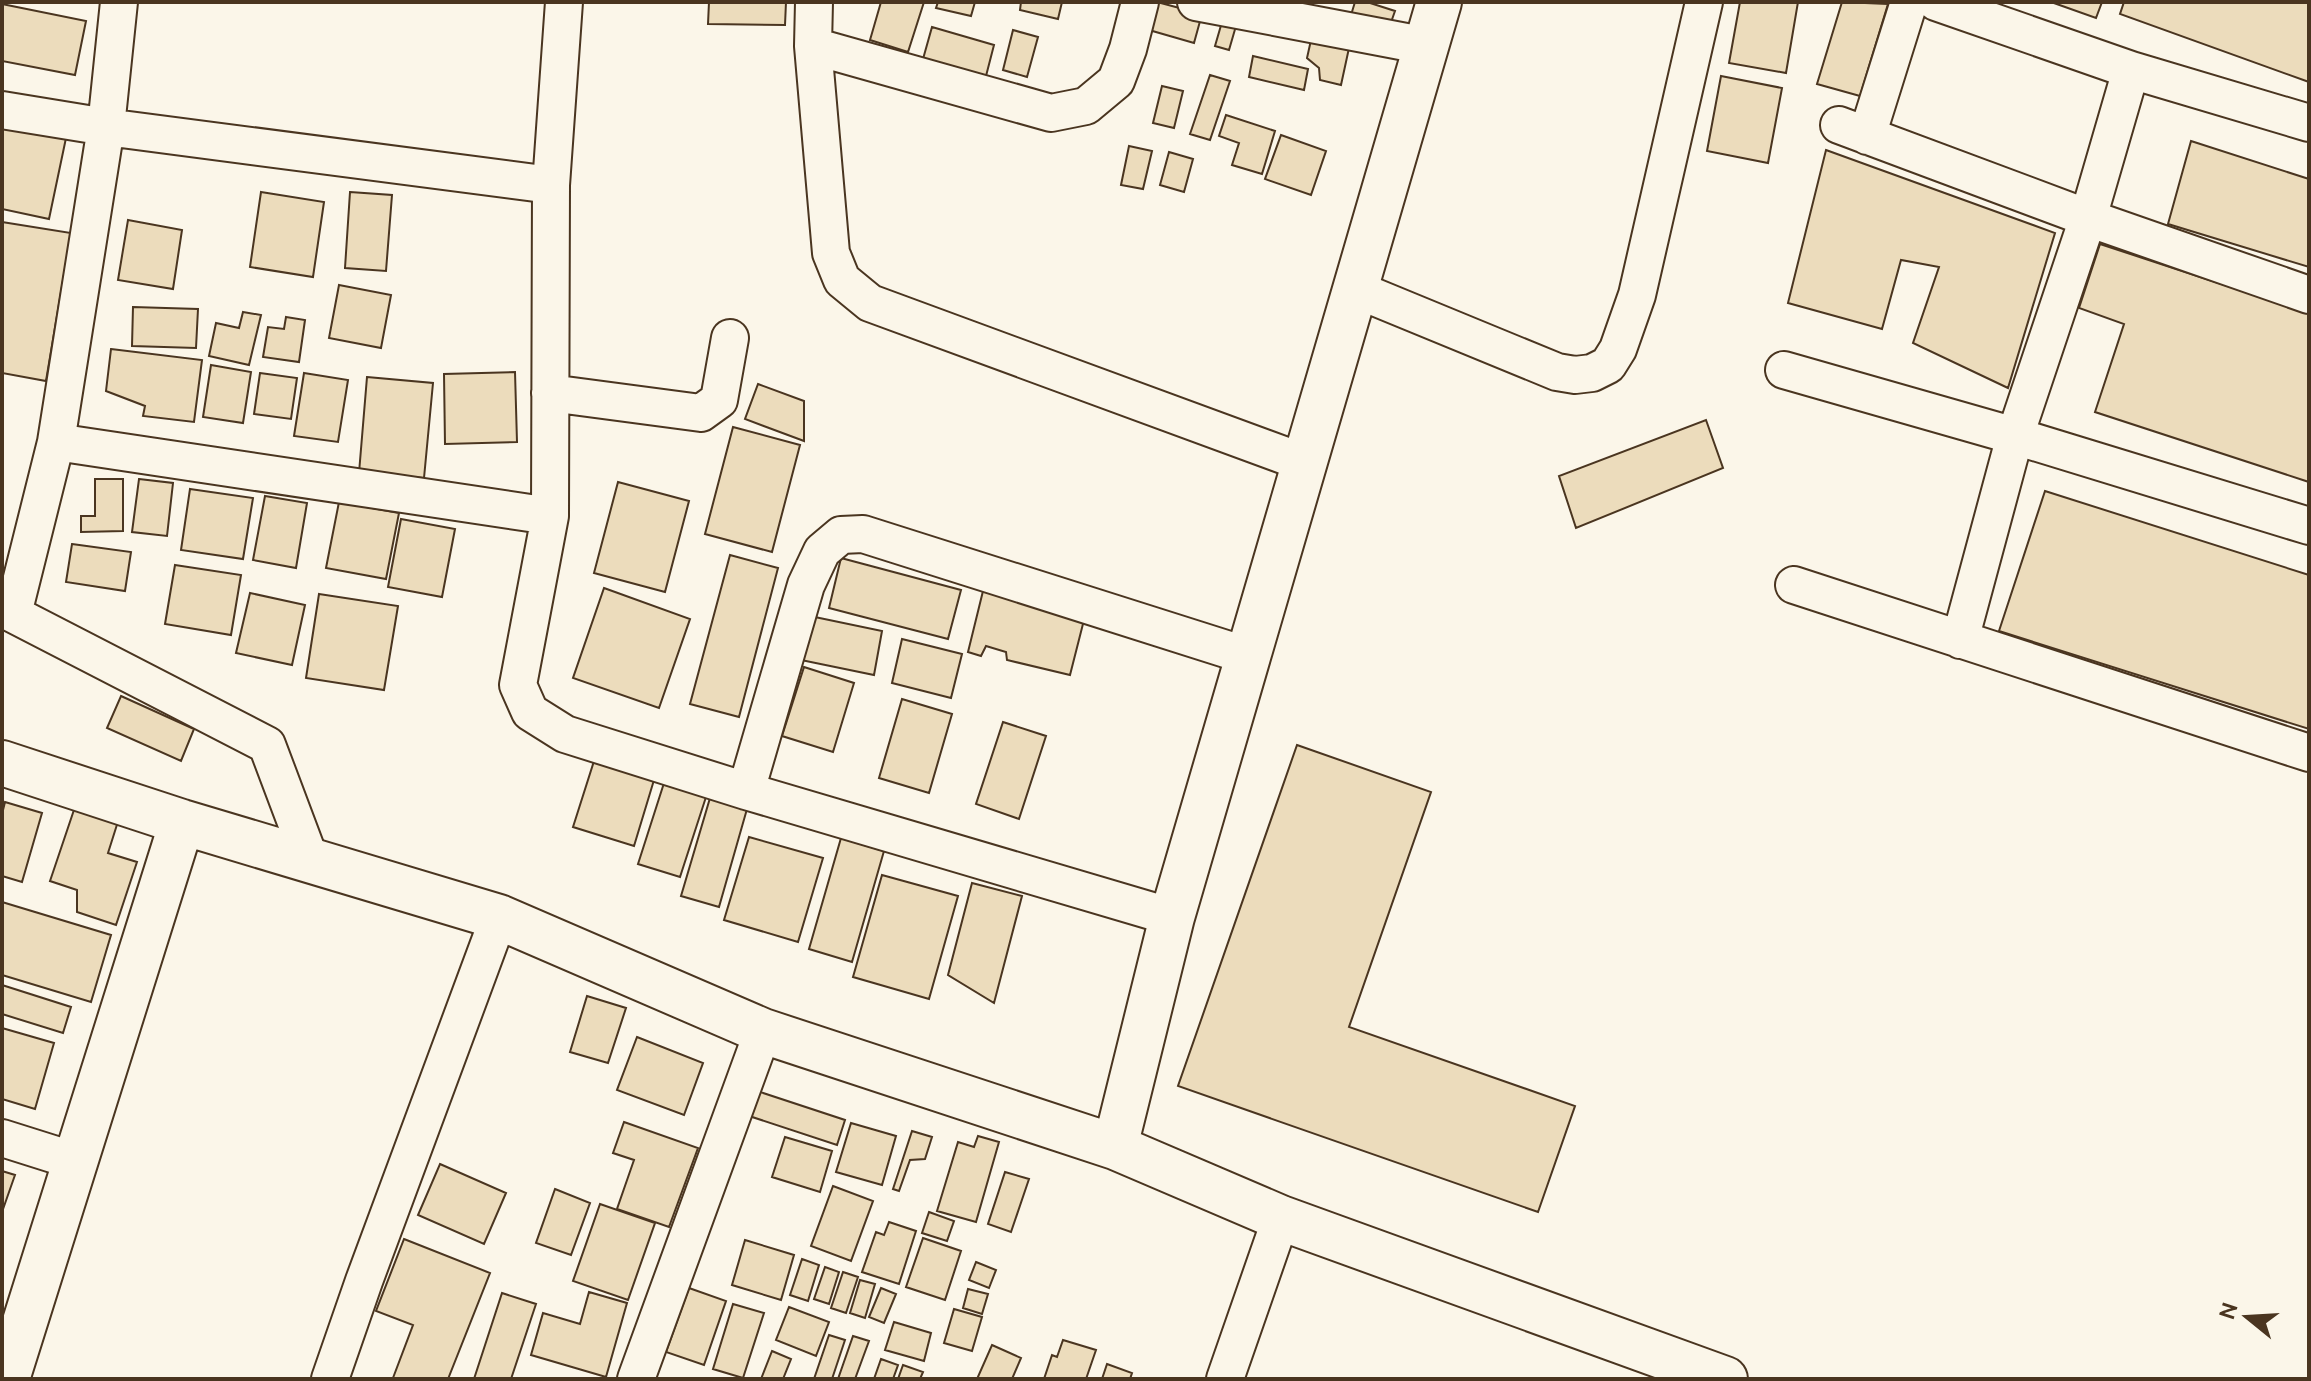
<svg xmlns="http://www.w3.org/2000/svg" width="2311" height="1381" font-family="Ubuntu,sans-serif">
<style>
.building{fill:#ecdcbc;stroke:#4a3520;stroke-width:2}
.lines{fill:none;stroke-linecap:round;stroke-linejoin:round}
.minor-casing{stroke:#4a3520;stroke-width:40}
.tertiary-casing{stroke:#4a3520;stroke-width:48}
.minor{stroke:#fbf6e9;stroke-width:36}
.tertiary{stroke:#fbf6e9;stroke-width:44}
</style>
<rect width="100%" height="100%" fill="#fbf6e9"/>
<path class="building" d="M709,2H786L785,25L708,24Z
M881,2H924L908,52L870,40Z
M938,2H975L971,16L936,8Z
M1021,2H1062L1058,19L1020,10Z
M1157,2L1202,14L1194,43L1149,30Z
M1355,2H1367L1395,11L1389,28L1351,15Z
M1740,2H1798L1786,73L1729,63Z
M1842,2L1888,4L1860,96L1817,84Z
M2051,2H2102L2096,18Z
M2124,2H2309V82L2120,14Z
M2,4L86,21L75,75L2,61Z
M1224,15L1238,19L1229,50L1215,46Z
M932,27L994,45L986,76L923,59Z
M1013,30L1038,37L1027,77L1003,70Z
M1311,40L1349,48L1341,85L1320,80L1319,68L1307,58Z
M1253,56L1308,69L1304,90L1249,77Z
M1210,75L1230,81L1210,140L1190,134Z
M1721,76L1782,88L1768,163L1707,151Z
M1162,86L1183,91L1174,128L1153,123Z
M1226,115L1275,131L1262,174L1232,165L1239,143L1219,136Z
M2,125L66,138L49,219L2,209Z
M1281,135L1326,151L1311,195L1265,179Z
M2191,141L2309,179V267L2168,224Z
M1129,146L1152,151L1143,189L1121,185Z
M1826,150L2055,233L2008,388L1913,343L1939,267L1901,260L1882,329L1788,303Z
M1169,152L1193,159L1184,192L1160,185Z
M261,192L324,202L313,277L250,267Z
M350,192L392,195L386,271L345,268Z
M128,220L182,230L173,289L118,280Z
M2,222L71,233L46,381L2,373Z
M2100,244L2309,313V482L2095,412L2124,324L2079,308Z
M339,285L391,295L381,348L329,338Z
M133,307L198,309L196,348L132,346Z
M243,312L261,315L249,365L209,356L216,323L239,328Z
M286,317L305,320L299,362L263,357L268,327L284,329Z
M111,349L202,360L194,422L143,416L145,406L106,391Z
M211,365L251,372L243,423L203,417Z
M515,372L517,442L445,444L444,374Z
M260,373L297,378L291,419L254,414Z
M304,373L348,380L338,442L294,436Z
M367,377L433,383L424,478L359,473Z
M758,384L804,401V441L745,419Z
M1706,420L1723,468L1576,528L1559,476Z
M733,427L800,445L772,552L705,534Z
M95,479H123V531L81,532V516H95Z
M139,479L173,483L167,536L132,532Z
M618,482L689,501L665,592L594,573Z
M190,489L253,498L243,559L181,550Z
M2045,491L2309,575V729L1999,631Z
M265,496L307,503L296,568L253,560Z
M339,502L399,513L386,579L326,568Z
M401,519L455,529L442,597L388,587Z
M72,544L131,552L125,591L66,582Z
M730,555L778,568L739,717L690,704Z
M841,558L961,590L948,639L829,608Z
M175,565L241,575L231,635L165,624Z
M604,588L690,619L659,708L573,678Z
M983,591L1085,616L1070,675L1007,660L1006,652L986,646L981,656L968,652Z
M250,593L305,605L292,665L236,653Z
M319,594L398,606L384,690L306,678Z
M810,616L882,631L874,675L801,660Z
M902,639L962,654L951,698L892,683Z
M804,667L854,683L833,752L782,736Z
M121,696L194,729L181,761L107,728Z
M902,699L952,714L929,793L879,778Z
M1003,722L1046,736L1019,819L976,804Z
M1297,745L1431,792L1349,1027L1575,1106L1538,1212L1178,1086Z
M594,761L654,780L634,846L573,827Z
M664,783L706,797L680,877L638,864Z
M78,798L121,812L108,853L137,862L116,925L77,912V890L50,881Z
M710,798L747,809L719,907L681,896Z
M5,802L42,813L22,882L2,876V814Z
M749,837L823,858L798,942L724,920Z
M841,838L884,851L852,962L809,949Z
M882,875L958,896L929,999L853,977Z
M972,883L1022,896L994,1003L948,975Z
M2,902L111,935L91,1002L2,975Z
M2,985L71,1007L63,1033L2,1014Z
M587,996L626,1008L608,1063L570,1052Z
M2,1028L54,1043L35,1109L2,1099Z
M637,1037L703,1063L684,1115L617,1090Z
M748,1088L845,1120L837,1145L740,1113Z
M624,1122L698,1148L669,1227L617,1209L634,1160L613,1153Z
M851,1123L896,1136L882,1185L836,1172Z
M912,1131L932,1137L925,1159L910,1160L899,1191L893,1189Z
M978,1136L999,1142L976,1222L937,1211L958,1142L974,1147Z
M785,1137L832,1151L820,1192L772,1177Z
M440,1164L506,1193L484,1244L418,1215Z
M2,1171L15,1175L2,1212Z
M1005,1172L1029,1179L1011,1232L988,1224Z
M833,1186L873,1201L851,1261L811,1246Z
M555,1189L590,1203L571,1255L536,1243Z
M600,1204L655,1223L628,1300L573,1281Z
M929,1212L954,1221L947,1241L922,1233Z
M889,1222L916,1231L899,1284L862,1272L876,1232L884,1235Z
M923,1238L961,1251L945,1300L906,1287Z
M404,1239L490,1273L448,1379L393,1378L413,1325L376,1311Z
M745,1240L794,1255L781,1300L732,1285Z
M802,1259L819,1265L808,1301L790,1295Z
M976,1262L996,1270L989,1288L969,1280Z
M825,1267L839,1272L829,1304L814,1299Z
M843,1272L858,1277L846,1313L831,1308Z
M860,1280L875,1284L865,1318L850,1313Z
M689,1288L726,1301L704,1365L666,1352Z
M881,1288L896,1294L884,1323L869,1317Z
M968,1289L988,1294L982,1314L963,1308Z
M589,1292L627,1303L606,1377L531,1355L543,1313L580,1324Z
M502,1293L536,1304L511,1379H474Z
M733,1304L764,1313L743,1378L713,1369Z
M789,1307L829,1322L816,1356L776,1340Z
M954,1309L982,1317L972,1351L944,1343Z
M894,1322L931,1333L924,1361L885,1350Z
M829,1335L845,1340L832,1379H814Z
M853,1336L869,1341L855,1379H838Z
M1063,1340L1096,1350L1086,1379H1044L1052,1355L1057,1357Z
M992,1345L1021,1358L1012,1379H977Z
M772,1351L791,1359L783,1379H761Z
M881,1359L898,1365L893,1379H874Z
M1107,1364L1132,1373L1130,1379H1102Z
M903,1365L923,1372L920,1379H898Z"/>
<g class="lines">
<defs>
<path id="minor" d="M119,2L106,127L56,442L13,614L267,745L311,862
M814,2L813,46L831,253L842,280L870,303L1305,463
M1196,2L1427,46
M1936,2L2131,70
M813,46L1051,113L1086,106L1116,81L1128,49L1140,2
M2,110L106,127L551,185L550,516L518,685L530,712L565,734L746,791L1172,917
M2309,123L2131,70L2088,218L2015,436L2309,526
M1839,125L2088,218L2309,295
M1867,136L1909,2
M551,185L564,2
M1355,289L1557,372L1575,375L1592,373L1608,365L1618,349L1637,295L1704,2
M1784,370L2015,436L1960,640
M550,393L701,413L719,400L730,338
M56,442L550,516
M1794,585L2309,753
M746,791L806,585L822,551L841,535L863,534L1248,656
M2,1138L75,1161
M330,1379L364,1281L499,917
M636,1379L763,1031
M1225,1379L1281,1218"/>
<path id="tertiary" d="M2,763L182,822L499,917L763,1031L1115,1147L1281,1218L1725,1379
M1115,1147L1172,917L1439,2
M7,1379L182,822"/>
</defs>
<use href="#minor" class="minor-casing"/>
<use href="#tertiary" class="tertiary-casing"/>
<use href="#minor" class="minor"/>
<use href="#tertiary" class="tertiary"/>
</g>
<rect width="2311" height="1381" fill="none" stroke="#4a3520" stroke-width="8"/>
<g transform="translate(2247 1317) rotate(288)" stroke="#fbf6e9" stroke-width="6" paint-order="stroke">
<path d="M0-6L14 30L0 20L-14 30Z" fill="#4a3520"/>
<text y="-12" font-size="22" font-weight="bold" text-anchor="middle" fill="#4a3520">N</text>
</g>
</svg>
